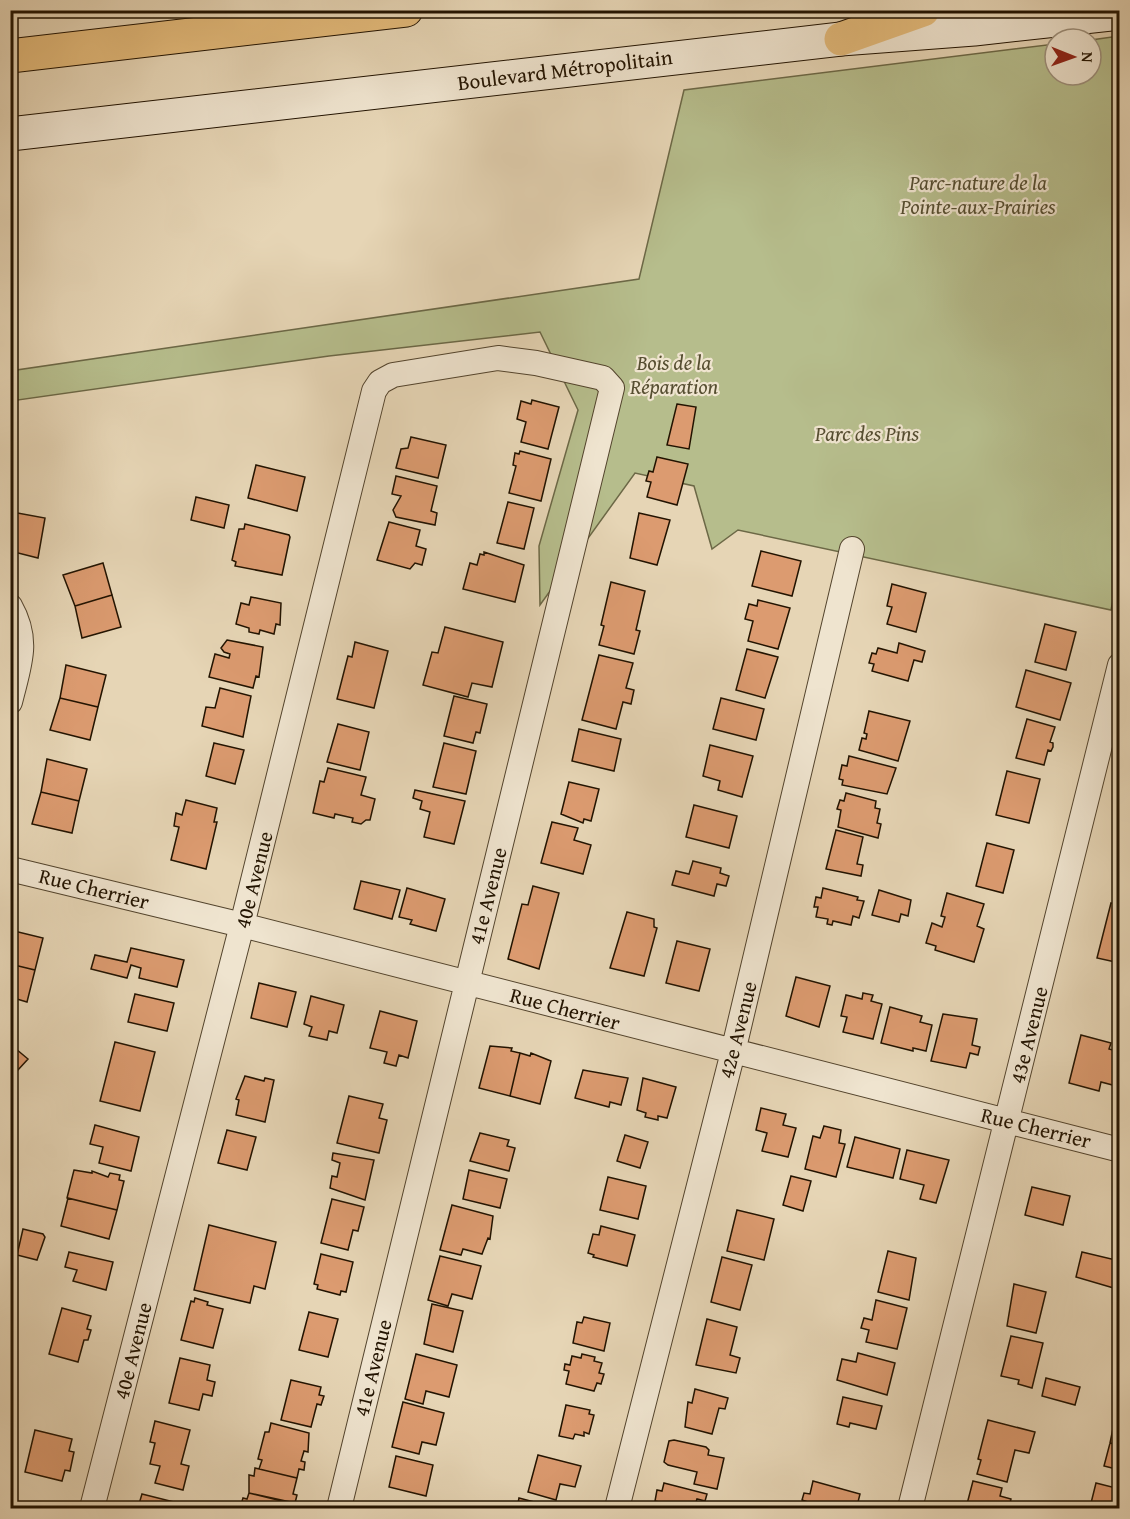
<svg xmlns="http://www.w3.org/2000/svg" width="1130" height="1519" font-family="'Gentium Book Plus',serif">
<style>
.green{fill:#b6bd8c;stroke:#6c6846;stroke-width:1.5}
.building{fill:#dc9b70;stroke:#221300;stroke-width:1.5}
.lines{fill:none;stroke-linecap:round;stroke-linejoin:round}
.street-casing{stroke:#53442d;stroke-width:26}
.secondary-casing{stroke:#221300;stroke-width:35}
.highway-casing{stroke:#221300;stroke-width:35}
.street{stroke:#efe4cf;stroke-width:24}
.secondary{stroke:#efe4cf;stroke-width:33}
.highway{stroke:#e3ba7a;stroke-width:33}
.labels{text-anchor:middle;stroke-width:4.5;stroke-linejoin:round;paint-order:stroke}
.street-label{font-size:21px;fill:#221300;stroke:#efe4cf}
.park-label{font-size:21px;font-style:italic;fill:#564e31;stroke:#efe4cf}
</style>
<rect width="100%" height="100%" fill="#e6d5b5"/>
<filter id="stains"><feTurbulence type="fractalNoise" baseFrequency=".00333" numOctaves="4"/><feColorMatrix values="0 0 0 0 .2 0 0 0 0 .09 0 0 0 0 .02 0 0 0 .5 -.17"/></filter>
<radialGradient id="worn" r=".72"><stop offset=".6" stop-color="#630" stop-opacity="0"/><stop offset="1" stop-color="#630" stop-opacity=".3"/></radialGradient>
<path class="green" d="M1119,36L1120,569L1111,610L738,530L712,549L694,486L635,473L540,605L539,546L578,410L540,332L329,356L11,401L10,371L639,279L684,90L1055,44V75H1091V40Z"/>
<path class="building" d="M532,400L559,407L548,449L521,442L526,422L517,419L521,401L531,404Z
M677,404L696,407L689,449L667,445Z
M411,437L446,445L438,478L396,468L401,449L408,448Z
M520,451L551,459L541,501L509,493L516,466L513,465L515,453L519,454Z
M657,457L688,464L677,505L647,497L651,482L646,481L649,471L653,472Z
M256,465L305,477L297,511L248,498Z
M396,476L437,486L431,511L437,513L435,525L396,517L393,510L401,496L392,494Z
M196,497L229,505L224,528L191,520Z
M508,502L534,508L524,549L497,543Z
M12,512L45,518L38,558L10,551Z
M639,513L670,520L657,565L630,558Z
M389,522L420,530L416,546L426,549L422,565L415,563L410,569L377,560Z
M245,524L289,535L290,537L282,575L235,566L236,562L232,560L239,529H244Z
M761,551L801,561L792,596L752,586Z
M484,552L524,565L515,602L463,589L470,563L477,565L480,554L484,555Z
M103,563L112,595L75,606L63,575Z
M611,582L645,591L636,630L640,631L634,654L599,645L604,626L601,625Z
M892,584L926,593L916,632L887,624L892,607L887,606Z
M112,595L121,627L82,638L75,606Z
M251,597L281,603L280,625L276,624L274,634L260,630L259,634L249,632V628L236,624L241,603L249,605Z
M758,600L790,608L778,649L748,641L753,621L745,619L749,604L757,606Z
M1045,624L1076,632L1066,670L1035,662Z
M445,627L503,642L492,687L472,683L468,697L423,685L432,652L438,653Z
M227,640L263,647L259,677L256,676L253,688L209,677L215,654L229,658L230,654L224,652L221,648Z
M355,642L388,651L374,708L337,699L348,656L352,657Z
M899,643L925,651L922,662L914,660L908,681L872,671L874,664L869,663L872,653L876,654L878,648L897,653Z
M747,649L778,657L765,698L736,690Z
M599,655L633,663L626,688L634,690L631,704L623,702L616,729L582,720Z
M66,665L106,675L98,707L60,698Z
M1026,670L1071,683L1060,720L1016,707Z
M220,688L251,696L243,737L202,726L206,707L215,708Z
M454,696L487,704L480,733L476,732L473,743L444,736Z
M60,698L98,707L90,740L50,730Z
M721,698L764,709L756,740L713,729Z
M869,711L910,721L898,761L859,750L862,738L866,739L867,734L864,733Z
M1027,719L1055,727L1050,742L1053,743V747L1051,751L1048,750L1044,765L1016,758Z
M338,724L369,732L360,770L327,762Z
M579,729L621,739L614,771L572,761Z
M214,743L244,750L235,784L206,776Z
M444,743L476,751L466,794L433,787Z
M710,745L753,756L742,797L718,790L720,781L703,776Z
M849,756L896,768L887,794L842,785L843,780L839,779L842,765L847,766Z
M47,759L87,769L79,801L41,792Z
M328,768L366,777L361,795L375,799L370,820H366L361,824L352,822L353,818L335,814L334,818L313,813L320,781L324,782Z
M1007,771L1040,779L1029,823L996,815Z
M569,782L599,789L591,821L584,819L583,823L561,814Z
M415,790L465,801L454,844L424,837L430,812L420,809L422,801L413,798Z
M41,792L79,801L72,833L32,824Z
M846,793L876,801L875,808L880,809L877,823L881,824L878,838L838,827L841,810L837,809L840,800L844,801Z
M186,800L217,808L214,822H217L206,869L171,860L179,827L174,826L176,813L182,815Z
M694,805L737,816L729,848L686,837Z
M552,822L578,828L574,840L591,845L583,874L541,863Z
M836,830L863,837L857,864L863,865L861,876L826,869Z
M987,843L1014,850L1003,893L976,886Z
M693,861L721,868L720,873L729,876L726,886L717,884L714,896L672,885L676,871L689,874Z
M361,881L400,890L392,919L354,909Z
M533,886L559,893L539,969L508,959L522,904L528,905Z
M407,888L445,899L436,931L410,924L412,920L399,917Z
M823,888L858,897L857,900L864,901L859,918L853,916L851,925L833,921L832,925L827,924L828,919L816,917L818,907H814L816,897L821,898Z
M879,890L911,900L908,916L901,914L899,922L872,915Z
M947,893L984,904L977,926L984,929L974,962L935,950L936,946L926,943L932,923L942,927L945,917L941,916Z
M1111,903L1120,905V963L1097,958Z
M627,912L654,919V927L657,928L644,976L610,968Z
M10,930L43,938L35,970L10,964Z
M677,941L710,949L699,991L666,983Z
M131,948L184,960L177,987L139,978L141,968L131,965L127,978L91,969L95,955L127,962Z
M10,964L35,970L27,1002L10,997Z
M796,977L830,986L819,1027L786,1016Z
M259,983L296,992L287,1027L251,1018Z
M863,993L873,995L871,1001L882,1004L873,1039L843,1032L847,1017L841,1016L846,995L862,999Z
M135,994L174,1003L167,1031L128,1022Z
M311,996L344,1005L337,1033L329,1031L327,1040L309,1036L312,1027L304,1024Z
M890,1007L922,1016L920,1022L932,1025L926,1051L913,1048V1051L881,1043Z
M380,1011L417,1021L408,1058L399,1055L396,1066L384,1063L387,1052L370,1048Z
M943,1014L977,1019L972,1045L980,1047L978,1055L970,1053L966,1068L931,1061Z
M1081,1035L1111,1043L1109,1049L1120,1052V1087L1101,1082L1099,1091L1069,1083Z
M115,1042L155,1052L140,1111L100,1101Z
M10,1044L28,1059L17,1071L14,1069L10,1073Z
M490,1046L512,1048L511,1051L520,1053L510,1096L479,1088Z
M520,1053L530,1056L531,1053L551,1061L540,1104L510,1096Z
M583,1070L628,1078L621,1105L610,1102L609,1107L575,1098Z
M245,1076L264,1081L265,1078L274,1080L265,1122L236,1115L239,1100L236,1099Z
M643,1078L676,1087L667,1118L658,1116V1120L645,1117L646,1113L637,1110Z
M349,1096L383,1104L379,1118L387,1120L379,1153L337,1143Z
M761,1108L786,1114L783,1125L796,1128L788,1157L762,1151L767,1133L756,1130Z
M95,1125L139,1137L131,1171L99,1163L103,1147L90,1144Z
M824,1126L841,1130L839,1143L845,1144L836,1177L805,1169L813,1136L820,1138Z
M227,1130L256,1137L247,1170L218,1163Z
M480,1133L509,1140L507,1146L515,1148L509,1171L470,1161Z
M625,1135L648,1142L640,1168L617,1161Z
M855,1137L900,1149L893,1178L847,1167Z
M907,1150L949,1160L936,1203L920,1199L924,1185L900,1179Z
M333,1153L374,1160L365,1200L330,1188L332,1176L337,1177L340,1163L332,1160Z
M74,1170L92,1173V1171L108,1177L110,1173L120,1175L119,1180L124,1181L117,1210L67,1198Z
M469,1170L507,1179L500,1208L463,1199Z
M791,1176L811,1181L803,1211L783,1205Z
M608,1177L646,1186L638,1219L600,1210Z
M1032,1187L1070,1196L1063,1225L1025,1215Z
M68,1198L117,1210L109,1239L61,1226Z
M332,1199L364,1207L358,1231L353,1230L348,1250L321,1243Z
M452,1205L493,1216L490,1239L488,1238L482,1254L463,1249L461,1255L440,1250Z
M737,1210L774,1219L764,1260L727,1251Z
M209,1225L276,1242L265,1289L254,1286L250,1303L194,1290Z
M601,1226L635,1235L627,1266L593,1257L594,1255L588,1253L593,1234L599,1235Z
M23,1229L43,1234L45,1237L37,1260L17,1255Z
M888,1251L916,1258L909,1300L878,1292Z
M69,1252L113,1262L106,1290L73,1281L77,1270L65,1267Z
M1082,1252L1120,1261L1117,1289L1076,1277Z
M321,1254L353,1262L346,1292L341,1291L340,1295L317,1289L318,1285L314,1284Z
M440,1256L481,1266L472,1299L452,1294L448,1306L428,1300Z
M722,1257L752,1265L740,1310L711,1302Z
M1014,1284L1046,1292L1036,1333L1007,1326Z
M195,1298L208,1302L207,1305L223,1309L213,1348L181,1340L191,1301L194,1302Z
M876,1300L907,1308L897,1349L866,1342L869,1330L861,1328L864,1318L872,1320Z
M432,1304L463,1311L453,1352L424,1344Z
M62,1308L91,1316L87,1329L91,1330L88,1340H84L78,1362L49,1354Z
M309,1312L338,1319L328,1357L299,1350Z
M584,1317L610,1323L604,1351L573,1343L577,1322L582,1323Z
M707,1319L737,1327L730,1355L740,1358L736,1373L696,1365Z
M1011,1336L1043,1343L1032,1388L1018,1384L1019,1380L1001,1376Z
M858,1353L895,1363L887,1395L837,1380L842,1359L856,1362Z
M416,1354L457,1365L449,1397L426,1391L423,1404L405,1399Z
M582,1354L595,1357L594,1361L602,1363L599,1373L604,1374L601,1384L597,1383L594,1391L566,1384L569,1371L564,1370L565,1364L570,1365L572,1356L581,1358Z
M180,1358L210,1365L207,1380L215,1382L212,1396L203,1394L199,1410L169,1403Z
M1046,1378L1080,1387L1075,1405L1042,1396Z
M291,1380L321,1387L319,1395L324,1396L321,1405L317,1404L311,1427L281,1420Z
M695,1389L728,1398L725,1409L719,1408L712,1434L685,1427L688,1402L692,1403Z
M843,1397L882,1406L876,1429L850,1423L849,1427L837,1424Z
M403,1402L444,1413L436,1445L422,1442L419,1454L392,1447Z
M566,1405L590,1410L589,1414L594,1415L589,1434L584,1432V1436L575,1434L573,1439L559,1436Z
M1115,1419L1120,1420V1445L1110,1443Z
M988,1420L1035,1432L1029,1453L1015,1450L1007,1482L977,1474L981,1460L978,1459Z
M155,1421L190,1430L181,1464L189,1466L183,1490L155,1483L160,1466L150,1464L155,1443L150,1442Z
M271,1423L309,1433L308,1452L304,1451L301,1461L305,1462L304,1470L299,1469L297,1478L259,1469L262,1460L258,1459L265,1432H269Z
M35,1430L72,1439L69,1451L74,1452L70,1471L65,1470L62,1481L25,1472Z
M674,1440L706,1447L709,1450L708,1455L724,1458L717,1489L694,1484L697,1472L668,1465L664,1462L669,1441Z
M1110,1443L1120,1445V1470L1104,1466Z
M538,1455L581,1466L575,1487L560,1484L556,1500L528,1492Z
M396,1456L433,1465L426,1496L389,1487Z
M255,1468L297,1478L293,1494L297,1495L295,1503L249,1493V1475L254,1476Z
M813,1481L860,1494L857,1506L862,1508H806L808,1502L802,1500L804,1493L810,1494Z
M973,1481L1002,1488L1000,1496L1011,1499L1009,1507L998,1504L997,1508H962L963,1503L967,1504Z
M664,1483L707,1494L705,1501L697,1499L694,1508H657L659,1502L655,1501L657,1490L662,1491Z
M1096,1483L1120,1489V1508L1090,1507Z
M249,1493L290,1503L293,1508H240L243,1498L247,1499Z
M142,1494L186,1505L185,1508H132L134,1502L139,1504Z
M519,1498L557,1508H517Z"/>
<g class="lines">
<defs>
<path id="street" d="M10,606C30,641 19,665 10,702
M10,869L242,925L1120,1150
M92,1508L242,925L374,391L380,382L393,375L498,358L536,363L603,378L612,388L339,1508
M617,1508L733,1052L852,549
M910,1508L1120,665"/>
<path id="secondary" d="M10,134L841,39L974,29L1120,13"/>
<path id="highway" d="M841,39L923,10
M10,56L406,10"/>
</defs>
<use href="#street" class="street-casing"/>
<use href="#secondary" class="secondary-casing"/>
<use href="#highway" class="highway-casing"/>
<use href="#street" class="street"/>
<use href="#secondary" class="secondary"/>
<use href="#highway" class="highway"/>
</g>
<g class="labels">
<g class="street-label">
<text transform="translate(565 70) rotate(-7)" y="7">Boulevard Métropolitain</text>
<text transform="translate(254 880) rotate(-76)" y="7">40e Avenue</text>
<text transform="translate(94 889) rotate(14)" y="7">Rue Cherrier</text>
<text transform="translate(488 896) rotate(-76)" y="7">41e Avenue</text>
<text transform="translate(565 1009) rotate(15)" y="7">Rue Cherrier</text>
<text transform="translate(738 1030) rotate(-76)" y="7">42e Avenue</text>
<text transform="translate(1029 1035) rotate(-76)" y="7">43e Avenue</text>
<text transform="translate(1036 1128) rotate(14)" y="7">Rue Cherrier</text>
<text transform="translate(133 1351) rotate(-76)" y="7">40e Avenue</text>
<text transform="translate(373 1368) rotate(-76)" y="7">41e Avenue</text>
</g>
<g class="park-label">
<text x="978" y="190">Parc-nature de la<tspan x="978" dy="24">Pointe-aux-Prairies</tspan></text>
<text x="674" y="370">Bois de la<tspan x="674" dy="24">Réparation</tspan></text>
<text x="867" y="441">Parc des Pins</text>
</g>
</g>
<rect width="1130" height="1519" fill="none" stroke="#e6d5b5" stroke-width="36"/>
<rect x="12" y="12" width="1106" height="1495" fill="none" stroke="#221300" stroke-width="3"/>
<rect x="18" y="18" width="1094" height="1483" fill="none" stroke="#221300" stroke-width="1.5"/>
<g transform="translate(1073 57) rotate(91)"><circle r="28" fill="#efe4cf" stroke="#9d907c" stroke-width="1.5"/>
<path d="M0-4.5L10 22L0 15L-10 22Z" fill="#8f2418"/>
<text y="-9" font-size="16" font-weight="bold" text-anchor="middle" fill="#221300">N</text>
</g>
<rect width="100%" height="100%" filter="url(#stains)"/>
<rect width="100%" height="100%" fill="url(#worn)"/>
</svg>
